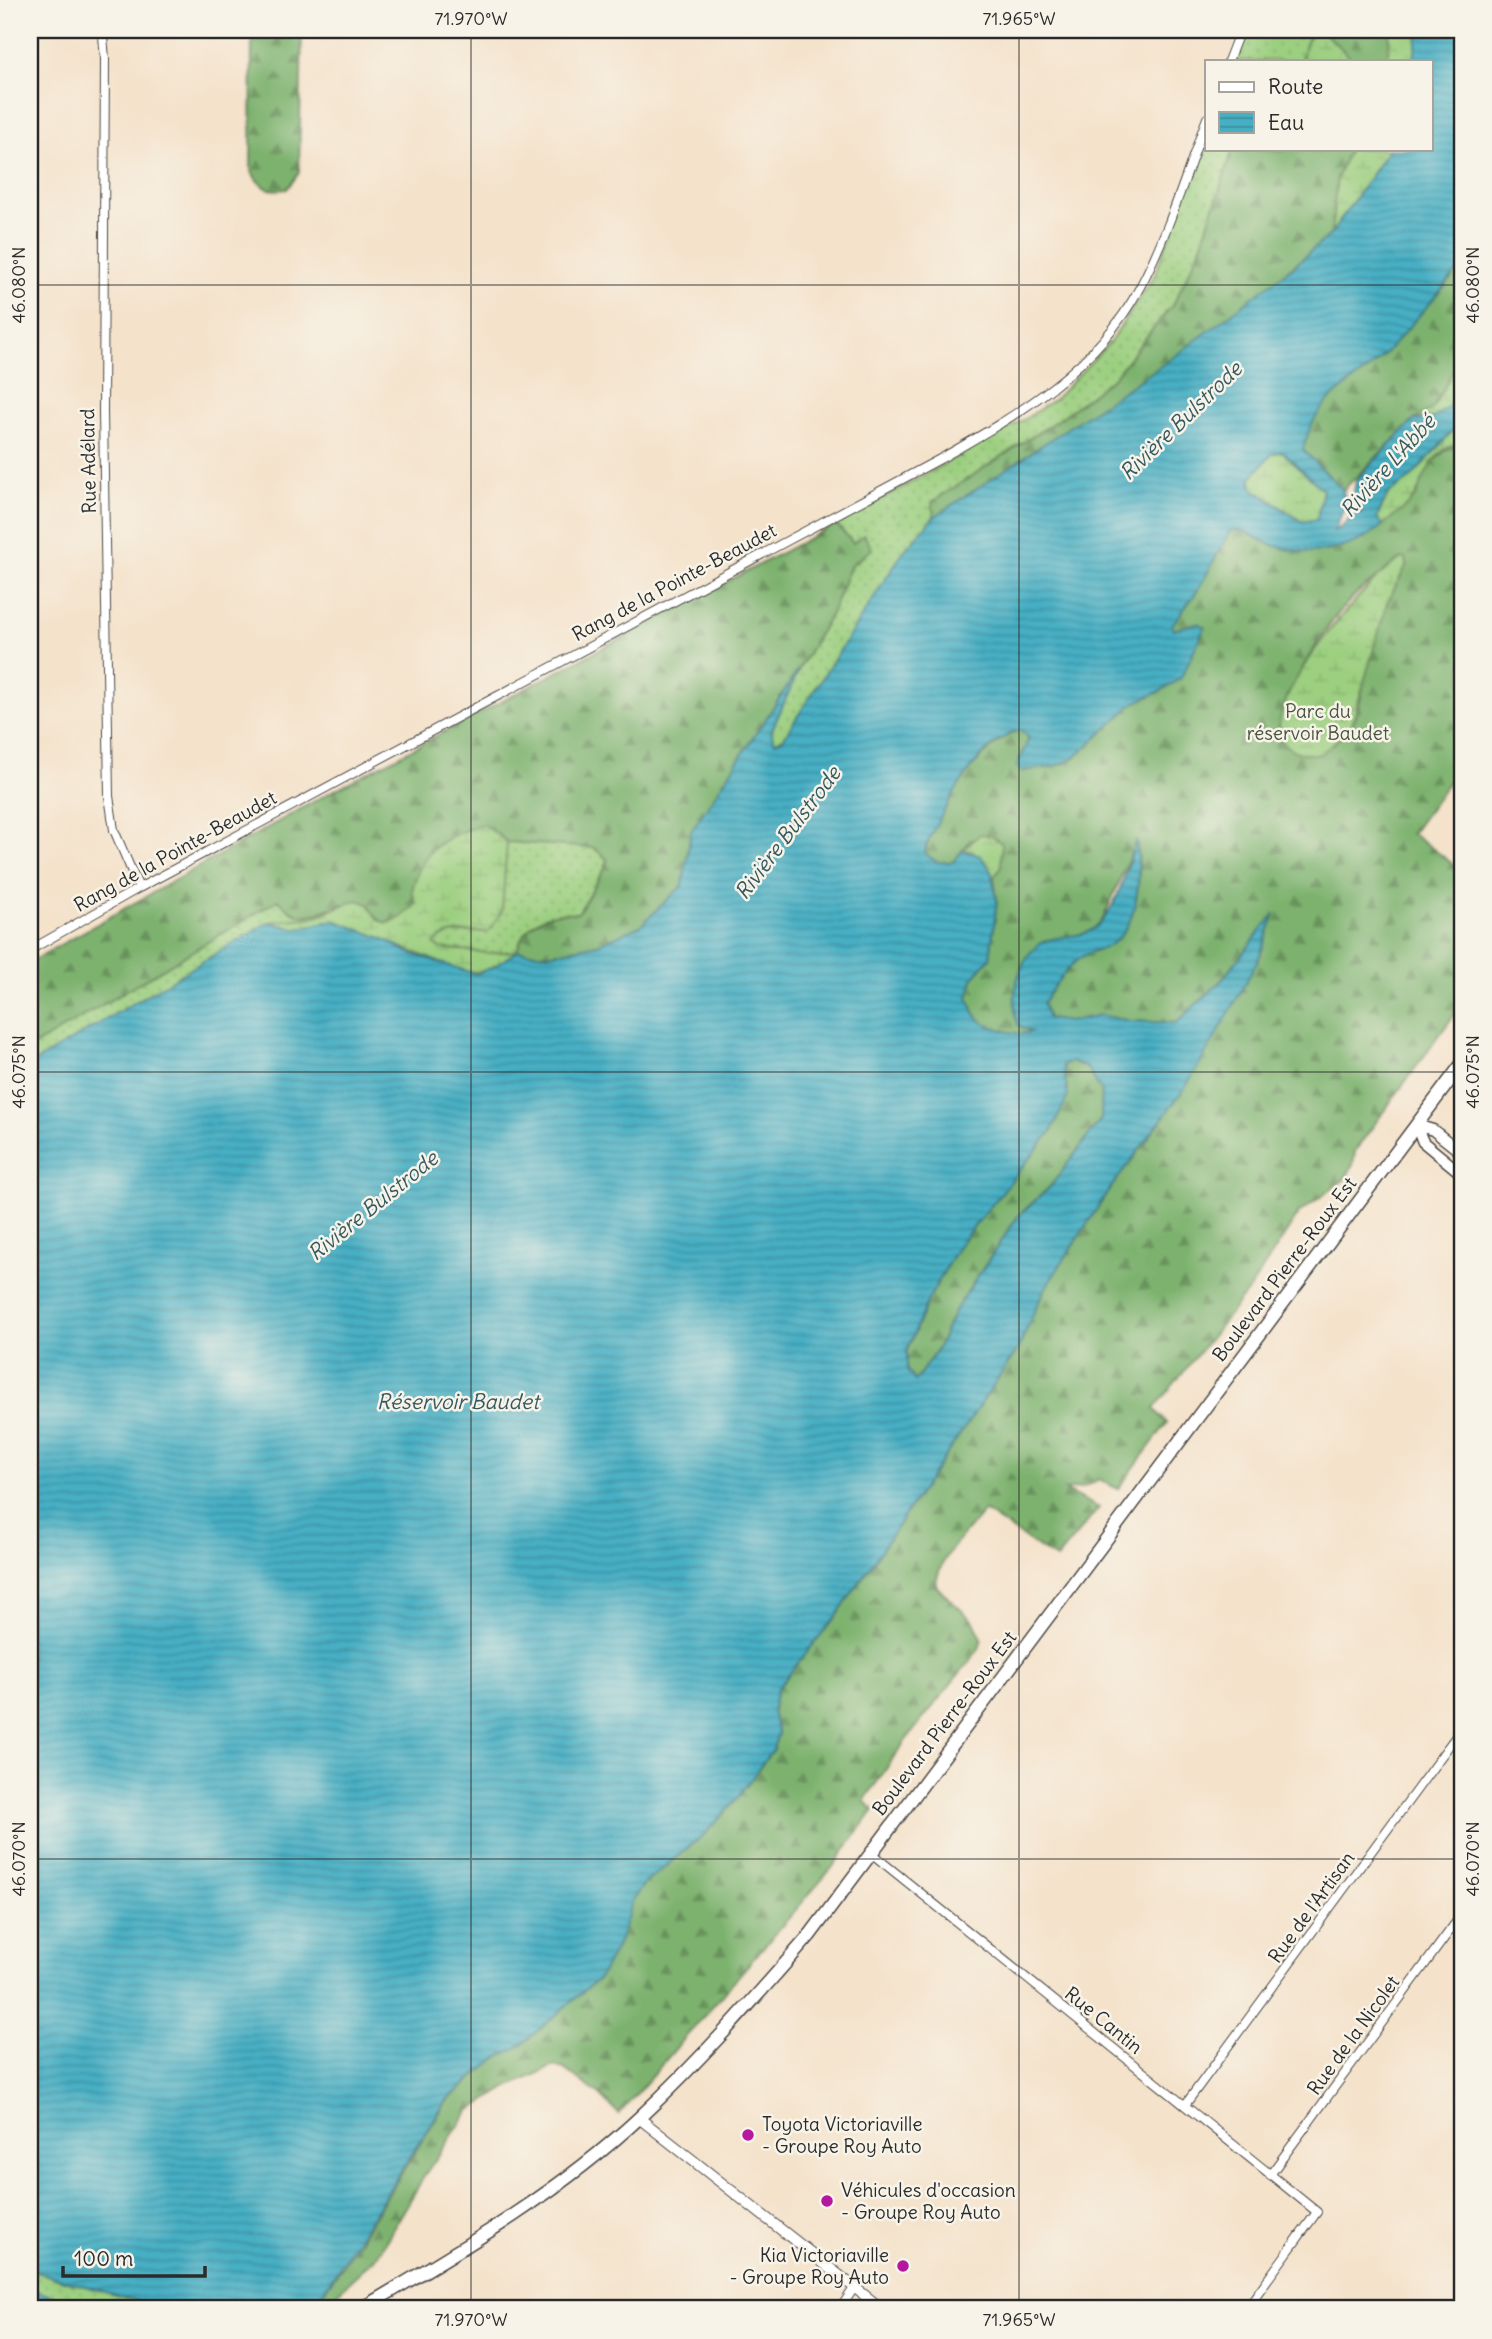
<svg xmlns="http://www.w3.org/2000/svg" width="1492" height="2339" font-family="Delius,sans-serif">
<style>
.grass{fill:url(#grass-dots);stroke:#647d56;stroke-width:2}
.forest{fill:url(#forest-firs);stroke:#546e4c;stroke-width:2;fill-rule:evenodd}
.wetland{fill:url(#wetland-marsh);stroke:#647d56;stroke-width:2}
.water{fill:url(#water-rules);stroke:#386d78;stroke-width:2;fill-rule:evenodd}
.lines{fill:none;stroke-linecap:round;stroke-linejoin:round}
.minor-casing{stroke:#494643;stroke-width:10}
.tertiary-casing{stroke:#494643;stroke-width:12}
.secondary-casing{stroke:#494643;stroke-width:13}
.primary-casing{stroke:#494643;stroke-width:15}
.minor{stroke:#fff;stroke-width:8}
.tertiary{stroke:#fff;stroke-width:10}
.secondary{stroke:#fff;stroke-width:10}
.primary{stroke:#fff;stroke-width:12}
.ticks{fill:none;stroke:#2b2b2b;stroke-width:2;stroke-opacity:0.45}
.poi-dot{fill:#b5179e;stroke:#f7f3e8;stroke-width:2.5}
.labels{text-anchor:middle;stroke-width:5;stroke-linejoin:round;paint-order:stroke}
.street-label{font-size:19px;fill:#2b2b2b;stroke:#f7f3e8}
.park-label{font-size:19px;fill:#475440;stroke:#f7f3e8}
.poi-label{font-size:19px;fill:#2b2b2b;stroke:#f7f3e8;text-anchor:start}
.water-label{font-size:21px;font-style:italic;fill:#345961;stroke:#f7f3e8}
.neatline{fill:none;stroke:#2b2b2b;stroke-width:2.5}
.ticks-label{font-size:18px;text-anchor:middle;fill:#2b2b2b}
</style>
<defs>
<pattern id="grass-dots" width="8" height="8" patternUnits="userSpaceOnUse" patternTransform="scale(1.75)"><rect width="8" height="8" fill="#9ccf80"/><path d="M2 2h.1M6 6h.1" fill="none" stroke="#87b26f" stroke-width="1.8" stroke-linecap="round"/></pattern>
<pattern id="forest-firs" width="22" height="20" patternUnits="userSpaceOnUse" patternTransform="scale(1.75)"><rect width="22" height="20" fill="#7db26e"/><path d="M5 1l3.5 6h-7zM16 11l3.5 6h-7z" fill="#67915b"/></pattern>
<pattern id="wetland-marsh" width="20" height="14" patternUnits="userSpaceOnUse" patternTransform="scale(1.75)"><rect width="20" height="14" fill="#9ccf80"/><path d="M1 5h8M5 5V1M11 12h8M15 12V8" fill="none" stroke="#87b26f"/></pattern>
<pattern id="water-rules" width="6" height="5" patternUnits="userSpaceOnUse" patternTransform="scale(1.75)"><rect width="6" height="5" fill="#46afc4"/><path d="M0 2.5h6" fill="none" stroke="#3b8f9f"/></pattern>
</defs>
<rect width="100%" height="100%" fill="#f7f3e8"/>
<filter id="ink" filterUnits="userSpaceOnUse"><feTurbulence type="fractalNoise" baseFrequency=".0143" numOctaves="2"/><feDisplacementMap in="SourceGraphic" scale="14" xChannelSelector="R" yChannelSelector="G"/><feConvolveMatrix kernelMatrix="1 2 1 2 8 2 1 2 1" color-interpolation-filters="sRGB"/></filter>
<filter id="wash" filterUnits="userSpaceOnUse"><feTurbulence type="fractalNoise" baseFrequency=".00686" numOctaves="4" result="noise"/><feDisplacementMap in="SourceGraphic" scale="28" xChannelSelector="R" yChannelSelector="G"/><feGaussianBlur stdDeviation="1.57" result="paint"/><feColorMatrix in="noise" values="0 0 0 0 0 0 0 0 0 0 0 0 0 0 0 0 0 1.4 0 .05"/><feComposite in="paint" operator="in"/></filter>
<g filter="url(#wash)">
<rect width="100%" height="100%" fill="#f4e2ca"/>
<path class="grass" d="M1247,30H1418L1414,61H1235Z
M1207,138V149H1389L1331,234L1294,266L934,517L903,552L783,739L775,742L771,732L778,716L683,885L493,968L269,922L30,1065V962L331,792L836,524L1025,419L1056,398L1110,342L1154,276Z
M30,2270L164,2309H91L30,2289Z"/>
<path class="forest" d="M252,30H302L299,173L287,189C268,192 259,187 251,170Z
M1321,30H1390L1389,53L1371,61L1353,60Z
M1233,149H1349L1337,178L1331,234C1211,339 1069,430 934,517L932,502L1062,417L1114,377L1174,303L1200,249Z
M1462,266V363L1455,368L1433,408L1414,420L1343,490L1303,450L1311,421L1326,402L1382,357Z
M1462,442V764L1412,833L1462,871V1004L1355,1151L1353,1165L1345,1179L1299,1213L1251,1287L1154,1409L1167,1423L1118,1489L1099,1479L1083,1487L1065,1490L1099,1508L1056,1559L984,1511C967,1532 937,1558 936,1586L974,1622L982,1638L979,1649L906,1740L864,1801L874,1810L832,1868L619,2114L600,2095L564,2069L554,2066L510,2086L469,2111L426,2173L377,2256L324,2305L316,2309H302L320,2297L344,2264L447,2101L495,2059L520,2046L600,1977L633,1899L644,1884L706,1833L738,1797L773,1749L778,1733L772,1712L777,1689L837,1615L1018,1349L1044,1290L1110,1189L1159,1124L1259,958L1274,915L1220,982L1176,1023L1130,1021L1100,1015L1069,1022L1048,1019L1043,1003C1053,987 1065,967 1081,957C1090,951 1103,950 1111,943C1138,923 1143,872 1136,842L1103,919L1089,934L1049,940L1031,1032C1019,1037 987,1028 978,1018C973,1013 970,1003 968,997L974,976L990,958L997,900L994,877L1001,867L971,840L953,862H937L925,854C932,816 983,739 1021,730L1029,738L1017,766L1053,767L1073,759L1134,703L1161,691L1196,623L1173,630L1172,625L1198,590L1230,531L1238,529L1269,544L1328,551L1355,542L1379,528L1416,496L1427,467L1453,444ZM1406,566L1387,603L1368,661L1358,711L1351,727L1333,744L1278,730C1286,686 1334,607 1372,581C1382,575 1395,571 1406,566Z
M836,524L853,543L864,535L872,549L851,565L832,612L799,669L691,831L683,885L640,926L598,944L549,954L517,951C525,921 549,910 578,913L605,868L607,859L594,848L507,842L497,833L398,922C381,925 375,919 368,904C359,904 348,902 339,905C312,914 303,925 278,900L30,1048V962L331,792Z
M1072,1061L1087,1068L1102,1092L1101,1119L1050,1187L1018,1216L954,1312L938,1348L915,1381L907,1370V1350L928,1300L958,1246L1051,1132L1068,1096L1063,1065Z"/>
<path class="wetland" d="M1317,30H1321L1353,60L1371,61L1388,53L1390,30H1418L1414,61H1300L1310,34Z
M1349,149H1389L1331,234L1337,178Z
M1462,363V396L1434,418L1414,420L1433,408L1455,368Z
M1462,420V442C1432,450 1428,471 1416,494C1411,506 1393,516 1383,525L1377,518L1388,494L1410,479Z
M1282,451L1323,490L1317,519L1303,522L1252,488L1250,479L1272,454Z
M1402,558L1406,559V566L1387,603L1351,727L1321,754C1205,761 1364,579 1402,558Z
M483,824L507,842L502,911L489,932C472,932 445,929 434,944L439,948L489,953L517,951C493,968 485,977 456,969L334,920L297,929L269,922L314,917L357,900L368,904C383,935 397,922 416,904L412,891C422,848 442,838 483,824Z
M980,834L992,836L1002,844L1001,867L994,877L974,852L963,850Z"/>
<path class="water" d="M1418,30H1462V266C1436,295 1411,326 1384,355C1348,392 1317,392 1303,450L1343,490L1346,504L1334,531L1343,526L1355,512L1363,513L1353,498L1356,480L1414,420L1434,418L1462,396V420L1410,479L1388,494L1377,517L1383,525C1352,552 1308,559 1270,544C1256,539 1244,527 1230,531L1198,590L1172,625L1173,630L1197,623L1205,627L1181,678L1161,691L1134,703L1073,759L1053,767L1021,771L1017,766L1029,738L1021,730C978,740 944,809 926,846L925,854L937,862H953L963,850L981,856L991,870L997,900L990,958L974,976L968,997C970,1003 973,1013 978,1018C987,1027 1019,1037 1031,1032L1018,1025C1009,998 1018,951 1048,940C1069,933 1086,940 1102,921C1120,900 1127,866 1136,840C1141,872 1141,925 1110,945C1101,950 1089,951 1080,958C1065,969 1053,987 1043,1003L1048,1019L1069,1022L1100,1015L1130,1021L1176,1023L1220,982L1275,913L1259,958L1217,1035L1185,1088L1110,1189L1044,1290L1018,1349L837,1615L777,1689L772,1712L778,1733L773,1749L738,1797L706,1833L644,1884L633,1899L620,1940L600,1977L520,2046L495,2059L446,2101L320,2297L302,2309H164L30,2270V1065L269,922L297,929L334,920L382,938L410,953L476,974L493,967L517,951L549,954L598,944L640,926L683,885L691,831L799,669L771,732L775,742L783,739L903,552L934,517L1171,359L1294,266L1331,234L1389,149H1431V61H1414ZM1282,451L1323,490L1317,519L1302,522L1252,488L1251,478L1272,454ZM1072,1061L1087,1068L1102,1092L1101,1119L1050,1187L1018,1216L954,1312L938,1348L915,1381L907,1370V1350L928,1300L958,1246L1051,1132L1068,1096L1063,1065Z
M30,2289L91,2309H30Z"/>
</g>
<g filter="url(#ink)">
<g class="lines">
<defs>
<path id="minor" d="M99,30L103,36L105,59L103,412L109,796L114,830L139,888
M1228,61L1240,30
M30,950L139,888L940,459C1017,415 1097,369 1140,287C1168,234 1186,174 1207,118
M871,1853L1317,2212L1246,2309
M1185,2105L1462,1728
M1270,2175L1462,1914
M1462,2249V2270
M840,2309L854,2288"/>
<path id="tertiary" d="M639,2118L882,2309"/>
<path id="secondary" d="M1416,1125L1423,1142L1462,1174
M1416,1125L1433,1130L1462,1153"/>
<path id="primary" d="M361,2309C457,2252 558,2194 640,2117C701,2060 755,1998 810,1935L1462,1064"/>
</defs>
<use href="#minor" class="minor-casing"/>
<use href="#tertiary" class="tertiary-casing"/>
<use href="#secondary" class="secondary-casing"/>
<use href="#primary" class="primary-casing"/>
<use href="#minor" class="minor"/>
<use href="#tertiary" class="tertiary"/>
<use href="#secondary" class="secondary"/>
<use href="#primary" class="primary"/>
</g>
</g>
<path class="ticks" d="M471,30V2309M1019,30V2309M30,285H1462M30,1072H1462M30,1859H1462"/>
<g class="poi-dot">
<circle cx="748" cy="2135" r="7"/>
<circle cx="827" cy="2201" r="7"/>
<circle cx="903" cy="2266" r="7"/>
</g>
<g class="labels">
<g class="street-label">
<text transform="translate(88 461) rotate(-91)" y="7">Rue Adélard</text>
<text transform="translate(674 582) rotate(-28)" y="7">Rang de la Pointe-Beaudet</text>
<text transform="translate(175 851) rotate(-29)" y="7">Rang de la Pointe-Beaudet</text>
<text transform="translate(1284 1269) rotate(-53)" y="7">Boulevard Pierre-Roux Est</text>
<text transform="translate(944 1723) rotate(-53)" y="7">Boulevard Pierre-Roux Est</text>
<text transform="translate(1311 1907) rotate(-54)" y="7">Rue de l'Artisan</text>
<text transform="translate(1104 2020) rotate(39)" y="7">Rue Cantin</text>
<text transform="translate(1353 2035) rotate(-54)" y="7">Rue de la Nicolet</text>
</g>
<g class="park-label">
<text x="1318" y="718">Parc du<tspan x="1318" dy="22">réservoir Baudet</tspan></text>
</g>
<g class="poi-label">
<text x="762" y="2131">Toyota Victoriaville<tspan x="762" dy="22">- Groupe Roy Auto</tspan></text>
<text x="841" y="2197">Véhicules d'occasion<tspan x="841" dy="22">- Groupe Roy Auto</tspan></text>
<text x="889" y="2262" text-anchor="end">Kia Victoriaville<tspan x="889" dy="22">- Groupe Roy Auto</tspan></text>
</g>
<g class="water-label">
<text transform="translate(1181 421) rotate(-44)" y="7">Rivière Bulstrode</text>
<text transform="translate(1388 466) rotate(-48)" y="7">Rivière L'Abbé</text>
<text transform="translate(788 833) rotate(-53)" y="7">Rivière Bulstrode</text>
<text transform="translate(373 1206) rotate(-39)" y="7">Rivière Bulstrode</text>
<text x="458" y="1409">Réservoir Baudet</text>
</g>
</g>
<rect width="1492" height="2339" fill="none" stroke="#f7f3e8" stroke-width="77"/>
<rect x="1205" y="60" width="228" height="91" fill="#f7f3e8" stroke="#a5a39c" stroke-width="2"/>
<rect x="1219" y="82" width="35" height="10" fill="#ffffff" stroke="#a5a39c" stroke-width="2"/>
<text x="1268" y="94" font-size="21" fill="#2b2b2b">Route</text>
<rect x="1219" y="112" width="35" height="21" fill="url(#water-rules)" stroke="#a5a39c" stroke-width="2"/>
<text x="1268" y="130" font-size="21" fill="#2b2b2b">Eau</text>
<path d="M63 2266v10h142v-10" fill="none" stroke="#2b2b2b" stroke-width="3.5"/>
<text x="74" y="2266" font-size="21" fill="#2b2b2b" stroke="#f7f3e8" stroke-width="5" paint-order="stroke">100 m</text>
<rect x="38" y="38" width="1416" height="2262" class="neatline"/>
<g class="ticks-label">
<text x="471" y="25">71.970°W</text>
<text x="1019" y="25">71.965°W</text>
<text transform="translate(19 285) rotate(-90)" y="6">46.080°N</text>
<text transform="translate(1473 285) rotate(-90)" y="6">46.080°N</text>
<text transform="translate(19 1072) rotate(-90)" y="6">46.075°N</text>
<text transform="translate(1473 1072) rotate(-90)" y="6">46.075°N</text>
<text transform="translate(19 1859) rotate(-90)" y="6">46.070°N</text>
<text transform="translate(1473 1859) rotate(-90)" y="6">46.070°N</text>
<text x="471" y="2326">71.970°W</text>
<text x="1019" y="2326">71.965°W</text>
</g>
</svg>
